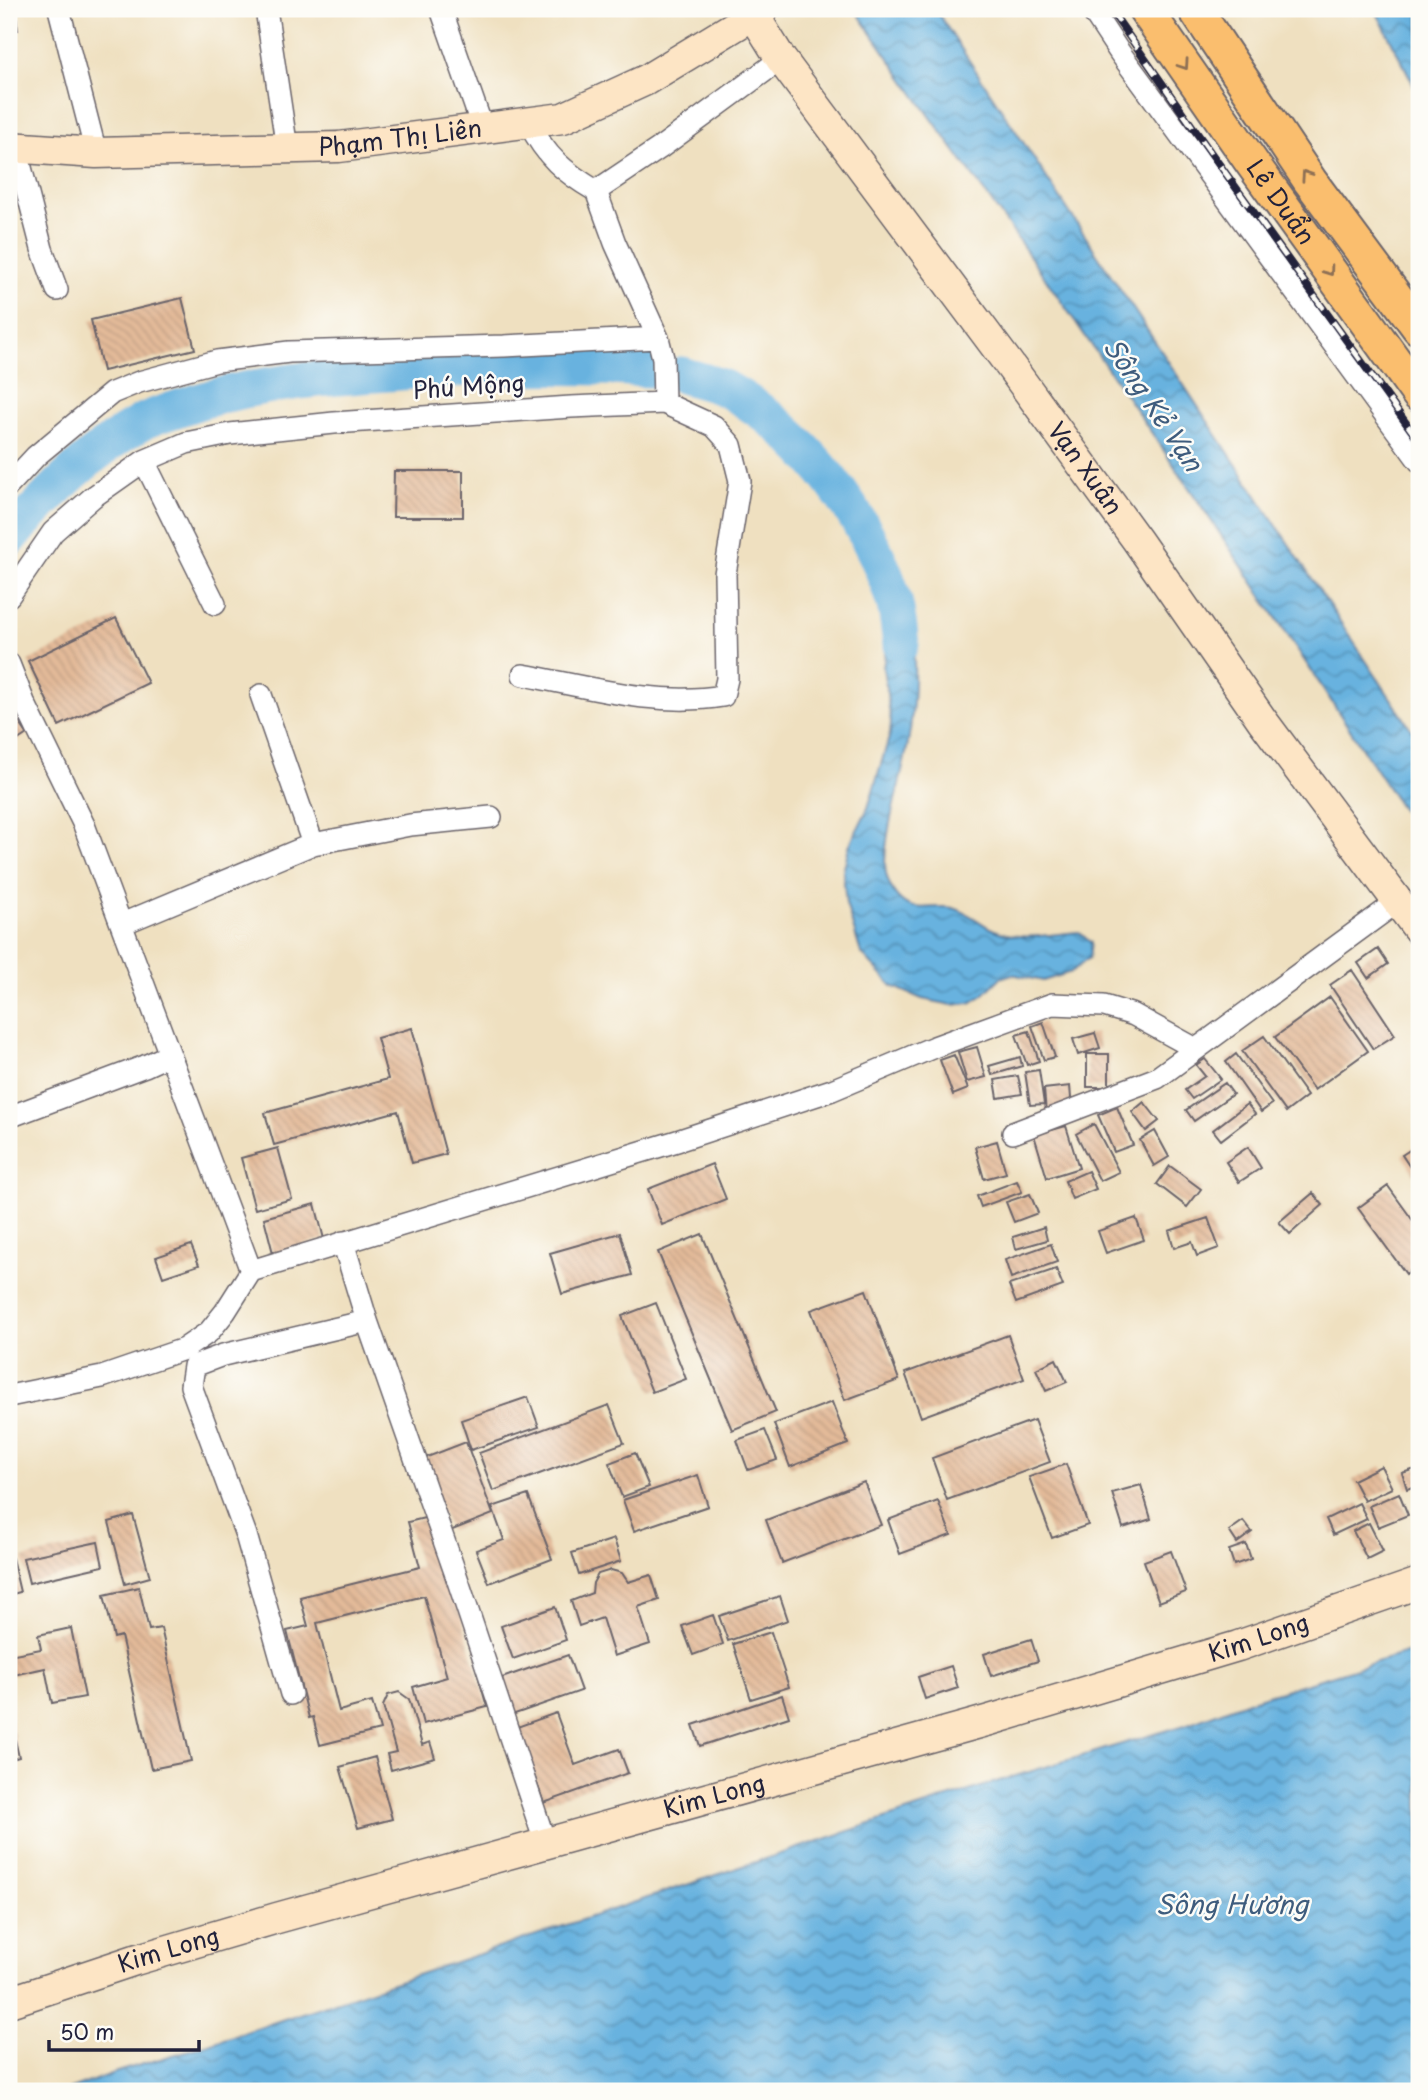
<svg xmlns="http://www.w3.org/2000/svg" width="1428" height="2100" font-family="'Playpen Sans',sans-serif">
<style>
.water{fill:url(#water-waves);stroke:#446a8d;stroke-width:2}
.lines{fill:none;stroke-linecap:round;stroke-linejoin:round}
.river{stroke:#67b2df;stroke-width:37}
.building{fill:url(#building-back-hatch)}
.street-casing{stroke:#6a646a;stroke-width:24}
.secondary-casing{stroke:#6a646a;stroke-width:33}
.primary-casing{stroke:#6a646a;stroke-width:37}
.street{stroke:#fff;stroke-width:21}
.secondary{stroke:#fde5c5;stroke-width:30}
.primary{stroke:#fabe6e;stroke-width:33}
.rail-casing{stroke:#22223b;stroke-width:8}
.rail{stroke:#fdfcf7;stroke-width:5;stroke-dasharray:16;stroke-linecap:butt}
.oneway{stroke:#8e7054}
.labels{text-anchor:middle;stroke-width:5;stroke-linejoin:round;paint-order:stroke}
.street-label{font-size:24px;fill:#22223b;stroke:#fdfcf7}
.water-label{font-size:26px;font-style:italic;fill:#3e5c7d;stroke:#fdfcf7}
</style>
<defs>
<pattern id="water-waves" width="16" height="10" patternUnits="userSpaceOnUse" patternTransform="scale(1.75)"><rect width="16" height="10" fill="#67b2df"/><path d="M0 5q4-4 8 0t8 0" fill="none" stroke="#5490b6"/></pattern>
<pattern id="building-back-hatch" width="6" height="6" patternUnits="userSpaceOnUse" patternTransform="scale(1.75)"><rect width="6" height="6" fill="#e3ba99"/><path d="M-1 5l2 2M0 0l6 6M5-1l2 2" fill="none" stroke="#c2a085"/></pattern>
</defs>
<rect width="100%" height="100%" fill="#fdfcf7"/>
<filter id="ink" filterUnits="userSpaceOnUse"><feTurbulence type="fractalNoise" baseFrequency=".0143" numOctaves="2"/><feDisplacementMap in="SourceGraphic" scale="14" xChannelSelector="R" yChannelSelector="G"/><feConvolveMatrix kernelMatrix="1 2 1 2 8 2 1 2 1" color-interpolation-filters="sRGB"/></filter>
<filter id="wash" filterUnits="userSpaceOnUse"><feTurbulence type="fractalNoise" baseFrequency=".00686" numOctaves="4" result="noise"/><feDisplacementMap in="SourceGraphic" scale="28" xChannelSelector="R" yChannelSelector="G"/><feGaussianBlur stdDeviation="1.57" result="paint"/><feColorMatrix in="noise" values="0 0 0 0 0 0 0 0 0 0 0 0 0 0 0 0 0 1.4 0 .05"/><feComposite in="paint" operator="in"/></filter>
<g filter="url(#wash)">
<rect width="100%" height="100%" fill="#efe0c0"/>
<path class="water" d="M855,9H935L1419,741V836C1293,640 1163,447 1029,255C972,173 911,92 855,9Z
M1375,9H1419V95Z
M891,594C899,608 910,621 912,637C917,673 913,722 905,758C898,792 886,828 885,863C885,877 892,896 906,904C920,912 938,904 953,908C968,912 977,921 990,928C1019,943 1049,934 1079,932L1091,943L1089,958L1071,972L1043,981L1012,974L1000,978L983,995L970,1003L952,1005L922,999L892,986L861,953L846,904L843,872L849,846L868,808L890,734L891,722L883,667L891,621Z
M1419,1649V2091H66L117,2072L206,2045L999,1781L1185,1725L1248,1701Z"/>
<g class="lines">
<path class="river" d="M682,375C697,380 714,383 728,390C806,434 868,516 894,601C898,615 899,630 901,644
M9,539C49,493 90,451 144,421C155,416 168,412 179,408C238,387 299,380 361,375C456,367 553,364 648,369"/>
</g>
<g id="blocks">
<path class="building" d="M9,9H15L18,30L9,31Z
M182,298L195,349L103,371L91,320Z
M394,471H463V517H393Z
M116,618L148,683L59,726L28,661Z
M15,716L27,734L9,746V720Z
M1378,949L1388,964L1368,978L1358,963Z
M1352,970L1395,1035L1373,1049L1330,985Z
M1330,997L1368,1051L1314,1090L1275,1037Z
M1043,1022L1055,1057L1044,1060L1032,1026Z
M412,1028L446,1154L412,1163L398,1111L274,1145L265,1113L388,1079L377,1038Z
M1029,1031L1039,1061L1027,1065L1016,1035Z
M1095,1033L1100,1048L1078,1055L1073,1039Z
M1264,1036L1307,1096L1286,1112L1242,1051Z
M977,1047L986,1077L967,1082L958,1052Z
M1087,1054H1109V1087H1087Z
M1236,1054L1272,1104L1261,1112L1226,1062Z
M954,1055L968,1089L953,1095L940,1060Z
M1020,1057L1022,1066L992,1075L989,1066Z
M1205,1059L1221,1079L1192,1099L1185,1090L1205,1076L1196,1065Z
M1039,1070L1044,1104L1030,1105L1025,1072Z
M1018,1076L1022,1094L998,1098L995,1080Z
M1225,1083L1233,1094L1194,1121L1186,1110Z
M1070,1086L1072,1111L1046,1113L1044,1089Z
M1144,1102L1159,1121L1146,1131L1132,1112Z
M1247,1104L1255,1114L1221,1140L1213,1130Z
M1117,1107L1133,1145L1114,1152L1098,1115Z
M1094,1124L1119,1172L1100,1181L1076,1134Z
M1066,1126L1079,1168L1047,1178L1034,1135Z
M1155,1131L1169,1157L1154,1166L1140,1140Z
M997,1141L1006,1173L984,1179L975,1147Z
M1419,1144V1181L1402,1155Z
M1248,1147L1261,1168L1239,1182L1226,1162Z
M278,1148L292,1199L255,1209L241,1158Z
M712,1164L726,1199L662,1225L648,1189Z
M1170,1166L1201,1189L1187,1207L1157,1184Z
M1088,1171L1096,1189L1072,1199L1065,1181Z
M1017,1181L1022,1192L981,1207L977,1196Z
M1388,1186L1419,1229V1264L1406,1274L1358,1208Z
M1313,1193L1323,1205L1290,1234L1279,1222Z
M1030,1194L1038,1213L1014,1222L1006,1202Z
M315,1204L324,1239L273,1253L264,1218Z
M1136,1218L1144,1240L1106,1253L1098,1231Z
M1208,1218L1219,1248L1197,1256L1192,1242L1174,1248L1169,1231Z
M1044,1227L1047,1240L1016,1249L1013,1237Z
M620,1233L632,1275L562,1294L550,1253Z
M702,1234L776,1412L732,1430L658,1252Z
M1051,1244L1057,1262L1011,1278L1005,1260Z
M191,1245L199,1265L163,1277L156,1257Z
M1056,1269L1063,1286L1016,1303L1009,1285Z
M866,1290L899,1380L845,1400L811,1310Z
M656,1303L686,1379L652,1392L622,1316Z
M1008,1335L1024,1379L921,1417L905,1373Z
M1056,1359L1067,1382L1046,1391L1036,1369Z
M528,1397L539,1427L471,1450L461,1420Z
M832,1402L848,1444L790,1467L774,1424Z
M609,1405L624,1443L493,1491L479,1453Z
M1034,1420L1050,1462L947,1500L932,1458Z
M765,1430L777,1460L748,1470L737,1440Z
M466,1442L493,1514L450,1531L422,1459Z
M635,1453L649,1487L622,1497L609,1463Z
M1066,1464L1088,1525L1052,1538L1029,1477Z
M1381,1466L1392,1488L1364,1501L1353,1480Z
M1419,1468V1485L1407,1489L1402,1473Z
M698,1475L708,1506L634,1531L623,1500Z
M864,1482L881,1525L782,1563L766,1520Z
M1141,1485L1151,1519L1123,1528L1112,1493Z
M1399,1493L1408,1515L1378,1527L1369,1506Z
M528,1495L552,1559L489,1583L476,1550L504,1540L492,1507Z
M938,1501L951,1535L900,1554L888,1520Z
M1359,1503L1367,1519L1333,1535L1326,1519Z
M133,1515L150,1577L125,1584L109,1522Z
M433,1516L487,1707L423,1724L413,1687L447,1677L424,1596L317,1623L339,1711L372,1702L380,1730L320,1745L313,1717L309,1718L287,1631L308,1626L300,1597L420,1567L408,1522Z
M1243,1521L1252,1532L1237,1543L1229,1531Z
M1369,1523L1383,1551L1367,1559L1353,1531Z
M614,1539L621,1561L579,1575L572,1553Z
M98,1542L103,1566L29,1583L23,1558Z
M1246,1544L1251,1559L1234,1565L1229,1550Z
M1171,1551L1186,1592L1159,1602L1144,1561Z
M12,1558L20,1592L9,1595V1559Z
M611,1570L622,1573L628,1582L651,1575L659,1600L638,1607L650,1644L614,1656L602,1618L579,1626L571,1601L592,1593L593,1583L598,1574Z
M139,1587L149,1630L161,1628L191,1761L151,1769L121,1636L114,1638L104,1595Z
M780,1596L788,1620L728,1641L719,1616Z
M555,1607L566,1640L513,1659L501,1626Z
M713,1615L723,1644L693,1655L682,1626Z
M71,1628L85,1697L52,1703L45,1668L9,1676V1655L41,1649L38,1635Z
M771,1632L789,1687L751,1699L733,1644Z
M1031,1639L1038,1661L991,1676L984,1654Z
M568,1655L581,1691L512,1715L499,1679Z
M951,1666L958,1688L925,1699L918,1677Z
M399,1692L409,1699L422,1745L430,1742L435,1758L391,1770L387,1754L396,1752L383,1706L388,1695Z
M782,1695L789,1717L700,1746L693,1725Z
M556,1713L575,1765L619,1749L628,1773L544,1803L517,1727Z
M9,1714L19,1757L9,1760Z
M375,1757L392,1819L358,1828L340,1767Z"/>
</g>
</g>
<g filter="url(#ink)">
<use href="#blocks" fill-opacity="0" stroke="#6a646a" stroke-width="2"/>
<g class="lines">
<defs>
<path id="street" d="M59,9L96,153
M266,9L287,149
M441,9L483,129
M1091,9L1120,53L1419,461
M529,123C546,157 564,172 596,191
M16,148L42,249L57,290
M664,403L663,358L658,338L615,243L596,191L660,148L781,59
M144,461L215,604
M9,485L36,456L112,393L139,382L217,361L289,352L504,346L658,338
M9,596L53,532L93,497L144,461L186,443L230,434L334,423L571,407L664,403L714,426L731,445L740,481L725,574L727,679L723,696C656,707 588,687 523,675
M9,664L24,702L84,825L251,1271L677,1141L832,1090L934,1047L1052,1004L1104,1006L1134,1015L1196,1049
M261,695L313,844
M122,924L313,844L410,825L491,817
M9,1117L145,1066L169,1055
M1013,1133L1157,1078L1397,902
M343,1242L367,1321L456,1575L545,1842
M9,1396L102,1377L184,1349L209,1332L225,1312L251,1271
M291,1694L246,1535L191,1386L194,1366L223,1355L367,1321"/>
<g id="secondary">
<path id="s1" d="M750,9L781,59L1008,363L1137,540L1262,720L1419,930"/>
<path id="s2" d="M9,147L96,153L339,147L563,118L646,80L763,9"/>
<path id="s3" d="M9,2002L135,1960L277,1918L990,1720L1238,1646L1419,1583"/>
</g>
<g id="primary">
<path id="s4" d="M1145,9L1252,163L1419,395"/>
<path d="M1195,9L1310,181L1419,328"/>
</g>
</defs>
<use href="#street" class="street-casing"/>
<use href="#secondary" class="secondary-casing"/>
<use href="#primary" class="primary-casing"/>
<use href="#street" class="street"/>
<use href="#secondary" class="secondary"/>
<use href="#primary" class="primary"/>
<defs>
<path id="rail" d="M1110,9L1211,153L1419,441"/>
</defs>
<use href="#rail" class="rail-casing"/>
<use href="#rail" class="rail"/>
</g>
<defs><path id="oneway-chevron" d="M-2-3.5L2.5 0L-2 3.5" fill="none" stroke-width="1.6" stroke-linecap="round" stroke-linejoin="round" transform="scale(1.75)"/></defs>
<g class="oneway">
<use href="#oneway-chevron" transform="translate(1184 65) rotate(56)"/>
<use href="#oneway-chevron" transform="translate(1306 175) rotate(-124)"/>
<use href="#oneway-chevron" transform="translate(1329 271) rotate(54)"/>
</g>
</g>
<g class="labels">
<g class="street-label">
<text dy="8" stroke="none"><textPath href="#s2" startOffset="392">Phạm Thị Liên</textPath></text>
<text dy="8" stroke="none"><textPath href="#s4" startOffset="236">Lê Duẩn</textPath></text>
<text transform="translate(469 387) rotate(-4)" y="8">Phú Mộng</text>
<text dy="8" stroke="none"><textPath href="#s1" startOffset="569">Vạn Xuân</textPath></text>
<text dy="8" stroke="none"><textPath href="#s3" startOffset="1302">Kim Long</textPath></text>
<text dy="8" stroke="none"><textPath href="#s3" startOffset="735">Kim Long</textPath></text>
<text dy="8" stroke="none"><textPath href="#s3" startOffset="168">Kim Long</textPath></text>
</g>
<g class="water-label">
<text transform="translate(1153 405) rotate(56)" y="9">Sông Kẻ Vạn</text>
<text x="1232" y="1914">Sông Hương</text>
</g>
</g>
<rect width="1428" height="2100" fill="none" stroke="#fdfcf7" stroke-width="35"/>
<path d="M49 2040v10h150v-10" fill="none" stroke="#22223b" stroke-width="3.5"/>
<text x="60" y="2040" font-size="21" fill="#22223b" stroke="#fdfcf7" stroke-width="5" paint-order="stroke">50 m</text>
</svg>
